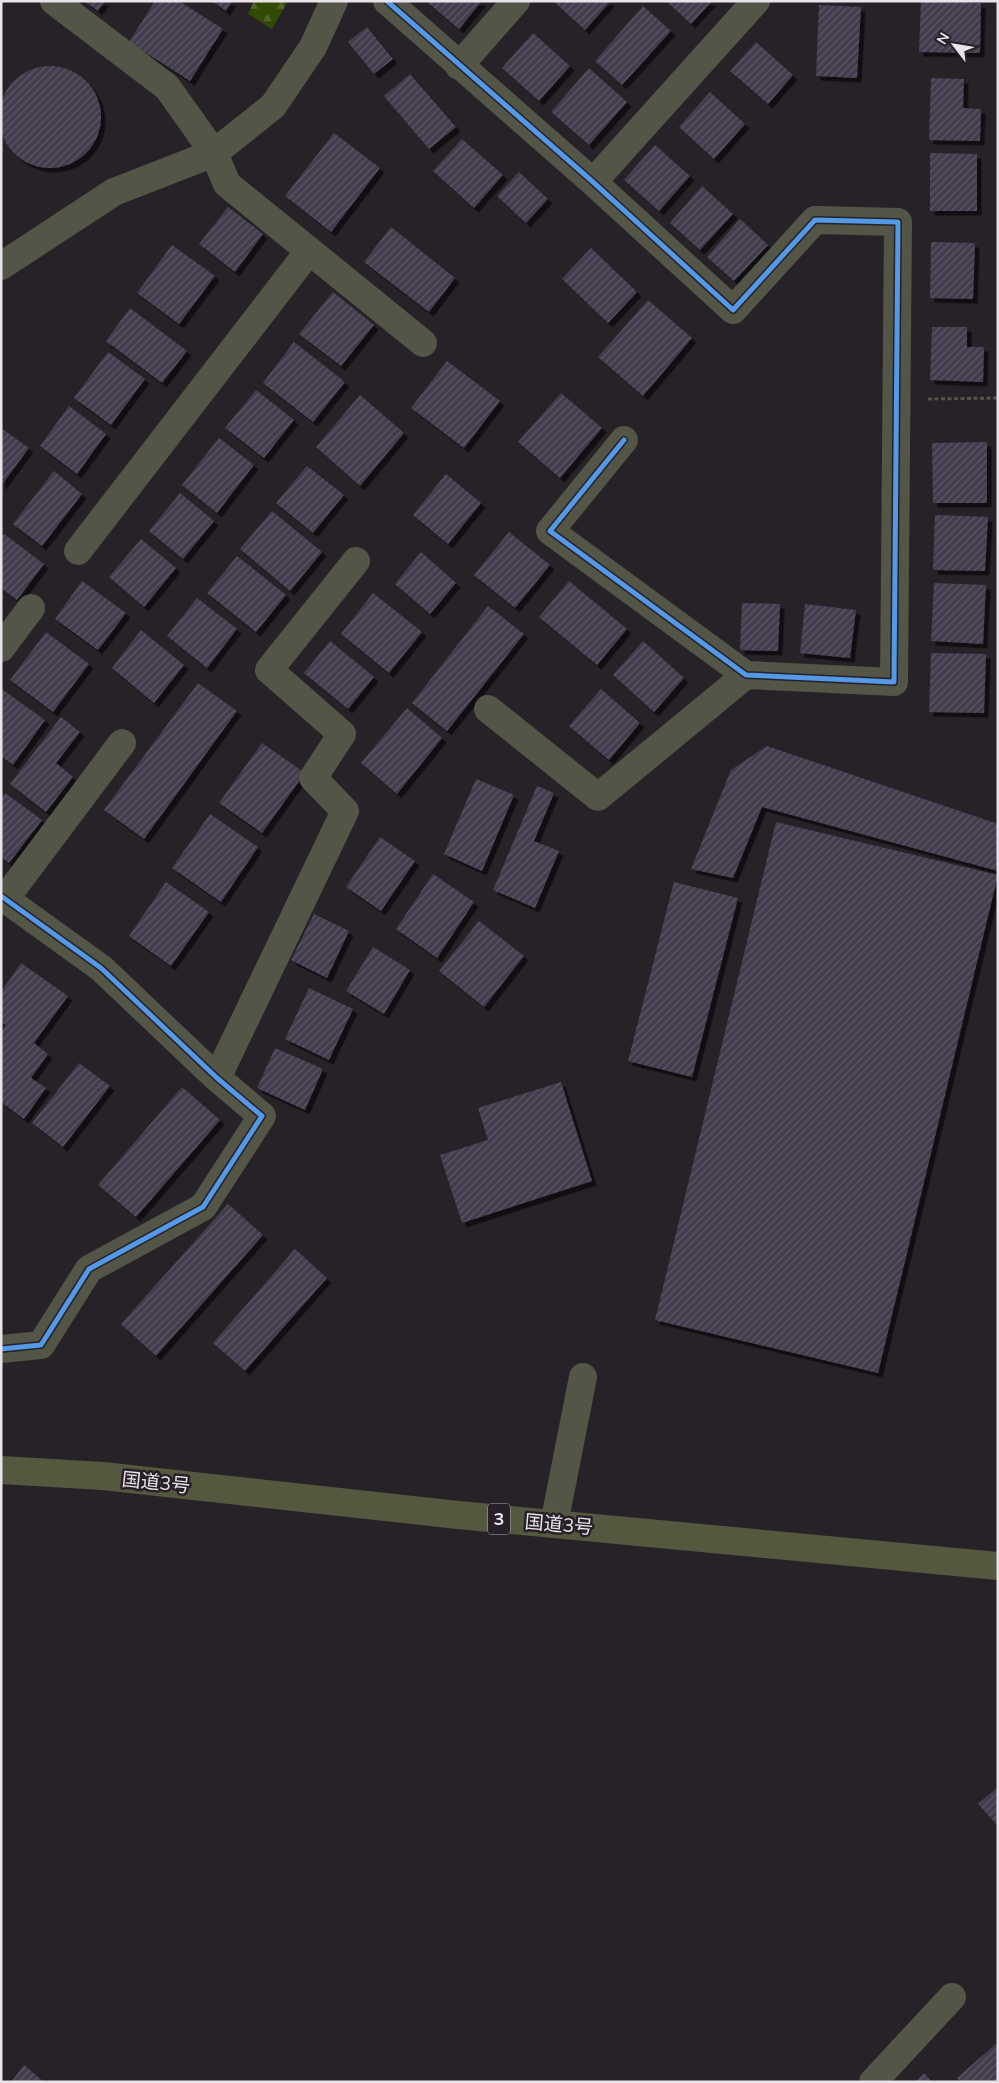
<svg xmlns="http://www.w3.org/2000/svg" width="999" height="2083" font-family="Mulish,'Noto Sans JP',sans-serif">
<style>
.forest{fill:url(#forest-firs)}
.building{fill:url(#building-hatch);filter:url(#shadow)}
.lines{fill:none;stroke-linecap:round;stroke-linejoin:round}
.path{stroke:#54544b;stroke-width:3;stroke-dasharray:4 2.5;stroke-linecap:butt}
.minor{stroke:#535546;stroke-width:28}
.highway{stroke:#54583f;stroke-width:28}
.cycleway-casing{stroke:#282029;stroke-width:8}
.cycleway{stroke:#5399e6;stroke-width:5}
.labels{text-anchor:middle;stroke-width:5;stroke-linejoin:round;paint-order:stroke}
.shield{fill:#282029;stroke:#b0a9b0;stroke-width:1}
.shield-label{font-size:18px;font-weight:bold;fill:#eae4ea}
.street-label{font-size:19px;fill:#eae4ea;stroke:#282029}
</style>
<defs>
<pattern id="forest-firs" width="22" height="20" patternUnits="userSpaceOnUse" patternTransform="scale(1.25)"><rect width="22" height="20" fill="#314b05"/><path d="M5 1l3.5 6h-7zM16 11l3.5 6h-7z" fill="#4f652a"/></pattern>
<pattern id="building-hatch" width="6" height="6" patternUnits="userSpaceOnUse" patternTransform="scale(1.25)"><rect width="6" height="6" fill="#423c4e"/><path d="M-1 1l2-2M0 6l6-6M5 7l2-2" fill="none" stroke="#5d5868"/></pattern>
<filter id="shadow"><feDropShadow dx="4.5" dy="4.5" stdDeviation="0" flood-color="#0009"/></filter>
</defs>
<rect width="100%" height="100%" fill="#272227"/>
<path class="forest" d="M254,1H288L272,29L248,14Z"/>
<path class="building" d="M84,1H105L98,11Z
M155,1H179L223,29L190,81L129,42Z
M212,1H232L226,11Z
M426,1H482L459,29Z
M553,1H611L585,30Z
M666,1H712L691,24Z
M921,1L981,3L980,53L919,52Z
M819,5L861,7L857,78L816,76Z
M643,6L671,31L622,85L595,61Z
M367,27L393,59L374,74L348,42Z
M533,33L570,66L539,101L502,68Z
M756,42L793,75L768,104L730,71Z
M-1 117a51 51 0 1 1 102 0a51 51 0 1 1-102 0Z
M589,68L627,102L589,145L551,112Z
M410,74L456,127L429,149L384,96Z
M931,78L964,79L963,108L981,109L980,141L929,140Z
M710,92L745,124L714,159L679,127Z
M334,133L380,168L331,232L285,196Z
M462,139L503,175L474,208L433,171Z
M655,145L690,176L659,211L624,180Z
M930,153L977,154V211H930Z
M519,172L548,199L526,223L497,196Z
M702,186L733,214L700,250L670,223Z
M228,207L263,234L235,272L199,244Z
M740,219L768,245L734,281L707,257Z
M391,227L455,278L429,312L364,262Z
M931,242L975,243L973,299L930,298Z
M172,245L215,276L179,324L137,293Z
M591,248L637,292L608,323L562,279Z
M333,292L374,325L341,366L299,334Z
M648,300L692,338L643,396L598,357Z
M130,308L187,351L162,383L106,341Z
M932,327H967V347H984L983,382L930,380Z
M294,342L345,382L313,422L263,383Z
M108,352L145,379L111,425L74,398Z
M447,361L500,401L464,448L411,408Z
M256,390L294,420L264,458L225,428Z
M561,393L602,428L560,478L518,442Z
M360,395L404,433L360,486L316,447Z
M69,406L106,434L77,474L40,446Z
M1,428L29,448L1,486Z
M219,438L254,465L217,513L182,485Z
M987,442V503H933L932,443Z
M307,466L344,495L313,533L276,503Z
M54,471L82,494L42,546L13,524Z
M446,474L481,503L448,544L413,515Z
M180,493L214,521L183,559L149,531Z
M272,511L322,552L290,591L240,549Z
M935,515L988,517L985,571L933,570Z
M509,532L550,565L515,608L474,575Z
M4,534L44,564L17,600L1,588V538Z
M141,539L176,568L144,607L109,577Z
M421,552L456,583L430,614L395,584Z
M237,556L286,595L256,632L207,593Z
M82,581L126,613L98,650L55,619Z
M569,581L627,629L597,665L539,617Z
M934,583L986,585L983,644L931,641Z
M373,593L422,632L389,673L341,634Z
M197,598L237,629L207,668L167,636Z
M742,603L780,604L778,651L740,650Z
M805,604L856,610L850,658L800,653Z
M488,606L524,634L447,731L412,703Z
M141,630L184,665L154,703L112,668Z
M46,632L89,664L53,712L10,680Z
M330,641L374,677L348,709L304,673Z
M643,641L684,678L654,712L613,675Z
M931,653L986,654L984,713L929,712Z
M198,683L237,711L144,839L104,810Z
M601,689L640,723L609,760L569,726Z
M3,690L45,720L13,765L1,756V692Z
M407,708L442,738L397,794L361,763Z
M61,717L80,732L56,763L73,777L46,812L10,784Z
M262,743L305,773L262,833L219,803Z
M767,746L998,824V871L762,807L733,878L691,869L731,770Z
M476,779L514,795L482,871L444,854Z
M537,786L554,793L534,841L559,851L535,908L493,890Z
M5,793L42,820L9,863L1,857V798Z
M210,814L258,847L221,902L172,868Z
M776,822L998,875L878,1373L655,1320Z
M380,837L415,861L381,911L346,887Z
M433,874L474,902L437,958L396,929Z
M166,882L209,912L171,966L129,936Z
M674,882L738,898L692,1077L628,1061Z
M314,914L349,931L327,978L291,960Z
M479,921L524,956L484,1007L439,971Z
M373,947L410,970L384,1014L346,991Z
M21,963L68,996L34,1043L48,1054L31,1078L46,1088L24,1119L1,1102V1032L6,1025L1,1022V992Z
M309,988L353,1009L329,1060L285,1039Z
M275,1048L323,1069L305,1110L257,1088Z
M79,1063L110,1086L63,1147L32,1123Z
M561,1082L592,1181L462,1223L440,1155L488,1140L478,1108Z
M182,1087L220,1120L136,1217L98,1185Z
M228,1204L263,1235L156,1356L121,1324Z
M295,1249L327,1278L245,1371L213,1343Z
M998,1787V1826L978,1804Z
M998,2042V2082H960L957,2078Z
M24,2065L44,2082H11Z
M924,2073L932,2082H915Z"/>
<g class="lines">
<path class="path" d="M928,399L998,398"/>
<path class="minor" d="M54,1L167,87L214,153L227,184L423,343
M387,1L593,182L733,310L815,220L898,222L894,682L746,675L550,531L624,440
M459,66L516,1
M593,182L756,1
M1,266L114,192L214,153L273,106L313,47L334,1
M78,551L309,251
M1,648L31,608
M488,709L598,797L746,675
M1,896L101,968L217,1078L262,1116L203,1207L89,1269L41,1345L1,1349
M5,899L122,743
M217,1078L345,811L313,778L342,734L269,670L356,561
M554,1524L583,1377
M873,2082L952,1997"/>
<path class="highway" d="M1,1470L103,1476L458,1515L998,1566"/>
<defs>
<path id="cycleway" d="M387,1L593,182L733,310L815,220L898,222L894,682L746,675L550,531L624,440
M1,896L101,968L217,1078L262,1116L203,1207L89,1269L41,1345L1,1349"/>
</defs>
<use href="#cycleway" class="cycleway-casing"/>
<use href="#cycleway" class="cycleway"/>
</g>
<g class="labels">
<rect class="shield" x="488" y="1503.5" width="22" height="31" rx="4"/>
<g class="shield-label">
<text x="499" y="1525">3</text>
</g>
<g class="street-label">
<text transform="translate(156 1482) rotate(6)" y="7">国道3号</text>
<text transform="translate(559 1524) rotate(5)" y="7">国道3号</text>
</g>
</g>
<rect width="999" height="2083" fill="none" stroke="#eae4ea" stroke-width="5"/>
<g transform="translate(954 45) rotate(301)" stroke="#282029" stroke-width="4" paint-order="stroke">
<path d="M0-4L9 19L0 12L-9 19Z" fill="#eae4ea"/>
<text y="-8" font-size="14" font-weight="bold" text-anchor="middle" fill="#eae4ea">N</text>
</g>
</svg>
